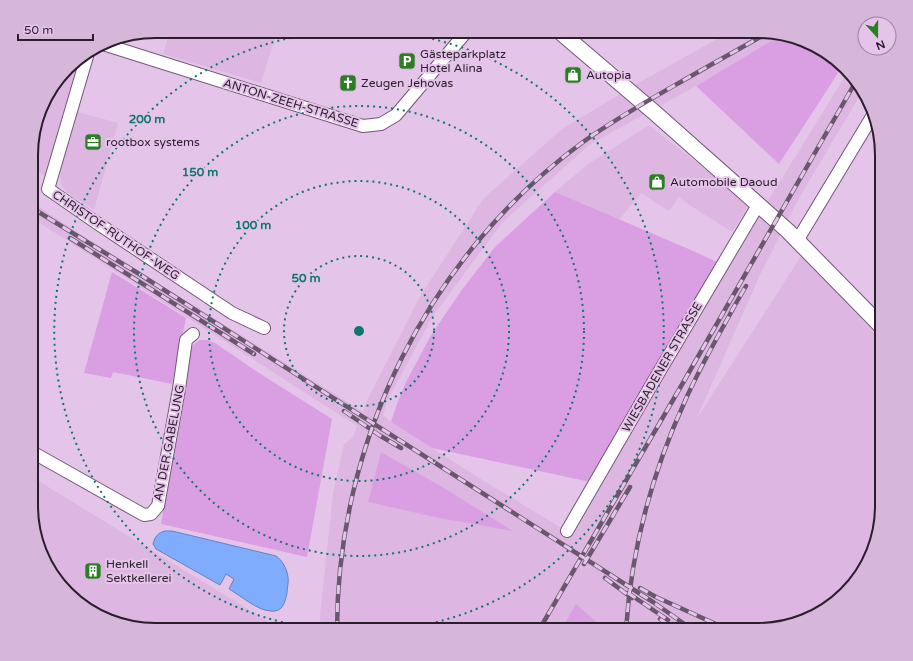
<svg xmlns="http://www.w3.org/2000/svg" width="913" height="661" font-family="'Varela Round',sans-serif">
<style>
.built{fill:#ddb7e2}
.green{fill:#da9fe2}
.water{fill:#80acfe;stroke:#6681bf}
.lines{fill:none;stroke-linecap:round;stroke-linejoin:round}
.minor-casing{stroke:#735678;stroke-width:14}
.major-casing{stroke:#735678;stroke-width:17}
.minor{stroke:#fff;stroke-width:12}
.major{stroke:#fff;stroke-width:15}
.rail-casing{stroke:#6a576d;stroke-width:4.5}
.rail{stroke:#e5c4e9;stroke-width:3;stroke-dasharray:9;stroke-linecap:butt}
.ring{fill:none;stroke:#0f766e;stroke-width:2;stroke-dasharray:2 4}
.labels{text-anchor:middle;stroke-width:4;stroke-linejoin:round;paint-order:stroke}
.poi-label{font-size:12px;fill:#2a1e2c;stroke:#e5c4e9;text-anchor:start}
.street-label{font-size:12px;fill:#2a1e2c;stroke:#e5c4e9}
.rim{fill:none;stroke:#2a1e2c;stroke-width:2}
.centre{fill:#0f766e;stroke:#e5c4e9;stroke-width:2}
.ring-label{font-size:12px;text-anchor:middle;font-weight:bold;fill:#0f766e;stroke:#e5c4e9;stroke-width:4;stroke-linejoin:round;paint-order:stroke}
</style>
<rect width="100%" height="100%" fill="#e5c4e9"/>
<path class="built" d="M170,31H277L261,83L163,54Z
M731,31H766L781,35L696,86L589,145L502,223L433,316L388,399L383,415L391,422L484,481L573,535L737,251L847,73L862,92L799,198L760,275L696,420L801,256L882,341V514L875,546L856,582L813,617L758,630H321L320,616L333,493L344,444L353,437L357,426L32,218V202L74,230L363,412L368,399L419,298L483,199L562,129L642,81Z
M77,59L79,60L45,176L32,168V139L48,93L73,62Z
M78,112L118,123L94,210L68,193L64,189L61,183L60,177L61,169Z
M649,125L736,194L748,207L732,232L691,206L679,197L669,211L641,193L619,220L555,192L587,165Z
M32,477L282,630H147L115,623L79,604L47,568L32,522Z"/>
<path class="green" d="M781,35L805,40L834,57L842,67L779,164L696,86Z
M555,192L691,250L717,262L590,482L432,448L391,422L398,401L406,382L430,337L461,291L495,247Z
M112,272L186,318L172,384L113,372L111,378L84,373Z
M201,340H207L215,343L253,369L332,419L307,557L161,524L190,348L197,342Z
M381,452L444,488L513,531L439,518L368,502Z
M576,604L606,630H561Z"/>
<path class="water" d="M165,531H172L276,556C282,560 287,569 288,577C289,582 287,588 287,593C285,602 283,613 270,611C257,610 241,596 229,589L234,579L226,574L220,585L156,549L153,544C155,536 158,533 165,531Z"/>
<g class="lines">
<defs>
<path id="minor" d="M103,44L363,126L381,124L396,115L467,31
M88,53L48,189L94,221L232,313L264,328
M797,241L873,115
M32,452L144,515L151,514L158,506L179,389L186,340L193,334
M567,531L652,384L758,205"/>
<path id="major" d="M559,31L655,113L788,231L882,327"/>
</defs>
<use href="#minor" class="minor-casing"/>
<use href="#major" class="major-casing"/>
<use href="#minor" class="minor"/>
<use href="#major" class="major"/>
<defs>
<path id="rail" d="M32,208L136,272L653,602L693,630
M70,238L254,354
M731,312L746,286
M344,411L379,435L401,448
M584,564L630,487
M605,578L632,598
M640,588L656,597L729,630
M628,593L668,620
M660,619L675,630
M337,630C337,440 429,255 583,142C615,119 649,100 684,80C712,64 741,48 769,32
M539,630L680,388L855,83
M626,630C631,551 652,473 685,401C699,369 717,338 734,307"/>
</defs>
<use href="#rail" class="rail-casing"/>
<use href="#rail" class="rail"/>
</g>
<g class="ring">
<circle cx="359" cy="331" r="75"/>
<circle cx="359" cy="331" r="150"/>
<circle cx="359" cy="331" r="225"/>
<path d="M330 630A300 300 0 0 1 351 31M367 31A300 300 0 0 1 388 630"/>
</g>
<defs>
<symbol id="parking-square" viewBox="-11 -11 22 22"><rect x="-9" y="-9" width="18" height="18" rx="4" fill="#2d7d27" stroke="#e5c4e9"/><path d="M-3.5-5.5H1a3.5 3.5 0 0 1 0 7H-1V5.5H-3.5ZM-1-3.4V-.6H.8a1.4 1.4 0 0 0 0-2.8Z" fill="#fff"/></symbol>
<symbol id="shop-square" viewBox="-11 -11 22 22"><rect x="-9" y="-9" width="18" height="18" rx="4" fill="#2d7d27" stroke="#e5c4e9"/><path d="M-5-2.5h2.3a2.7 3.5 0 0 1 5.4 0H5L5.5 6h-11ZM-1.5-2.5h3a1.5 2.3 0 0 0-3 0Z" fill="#fff"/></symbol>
<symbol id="church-square" viewBox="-11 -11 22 22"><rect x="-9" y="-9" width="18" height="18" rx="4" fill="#2d7d27" stroke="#e5c4e9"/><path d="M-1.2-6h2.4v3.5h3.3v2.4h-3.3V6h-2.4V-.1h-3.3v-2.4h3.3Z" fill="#fff"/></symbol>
<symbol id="office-square" viewBox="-11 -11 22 22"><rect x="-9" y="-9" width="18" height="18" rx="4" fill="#2d7d27" stroke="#e5c4e9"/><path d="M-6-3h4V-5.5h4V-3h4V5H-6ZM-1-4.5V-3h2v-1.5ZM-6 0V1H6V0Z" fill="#fff"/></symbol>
<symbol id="building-square" viewBox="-11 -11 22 22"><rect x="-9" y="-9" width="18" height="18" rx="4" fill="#2d7d27" stroke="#e5c4e9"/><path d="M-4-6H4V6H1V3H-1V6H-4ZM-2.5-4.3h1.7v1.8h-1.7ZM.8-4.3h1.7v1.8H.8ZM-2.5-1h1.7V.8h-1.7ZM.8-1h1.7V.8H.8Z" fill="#fff"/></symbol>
</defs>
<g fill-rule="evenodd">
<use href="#parking-square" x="397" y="51" width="20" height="20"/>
<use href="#shop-square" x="563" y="65" width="20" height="20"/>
<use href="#church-square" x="338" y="73" width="20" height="20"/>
<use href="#office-square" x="83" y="132" width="20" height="20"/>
<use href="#shop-square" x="647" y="172" width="20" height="20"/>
<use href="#building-square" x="83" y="561" width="20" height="20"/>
</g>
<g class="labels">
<g class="poi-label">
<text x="420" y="58">Gästeparkplatz<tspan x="420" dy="14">Hotel Alina</tspan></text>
<text x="586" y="79">Autopia</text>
<text x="361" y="87">Zeugen Jehovas</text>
<text x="106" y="146">rootbox systems</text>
<text x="670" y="186">Automobile Daoud</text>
<text x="106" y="568">Henkell<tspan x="106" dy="14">Sektkellerei</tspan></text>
</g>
<g class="street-label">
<text transform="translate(291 103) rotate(17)" y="4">ANTON-ZEEH-STRASSE</text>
<text transform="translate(116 235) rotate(34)" y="4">CHRISTOF-RUTHOF-WEG</text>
<text transform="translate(662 367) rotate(-60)" y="4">WIESBADENER STRASSE</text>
<text transform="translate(169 443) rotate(-79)" y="4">AN DER GABELUNG</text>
</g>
</g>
<path d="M0 0H913V661H0ZM155 38H758A117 117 0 0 1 875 155V506A117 117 0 0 1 758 623H155A117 117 0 0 1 38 506V155A117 117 0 0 1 155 38Z" fill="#d6b7da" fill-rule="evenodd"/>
<path class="rim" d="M155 38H758A117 117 0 0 1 875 155V506A117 117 0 0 1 758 623H155A117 117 0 0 1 38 506V155A117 117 0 0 1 155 38Z"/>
<circle cx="359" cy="331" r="6" class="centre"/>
<g class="ring-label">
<text x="147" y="123">200 m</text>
<text x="200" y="176">150 m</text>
<text x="253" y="229">100 m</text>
<text x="306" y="282">50 m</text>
</g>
<g transform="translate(877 36) rotate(159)"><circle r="19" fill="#e5c4e9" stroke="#9a829d"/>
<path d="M0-3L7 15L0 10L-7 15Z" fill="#2d7d27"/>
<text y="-6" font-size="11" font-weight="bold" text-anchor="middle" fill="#2a1e2c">N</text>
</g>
<path d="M18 34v6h75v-6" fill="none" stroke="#2a1e2c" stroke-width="2"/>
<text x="24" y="34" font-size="12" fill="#2a1e2c" stroke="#e5c4e9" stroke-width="3" paint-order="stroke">50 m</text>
</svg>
